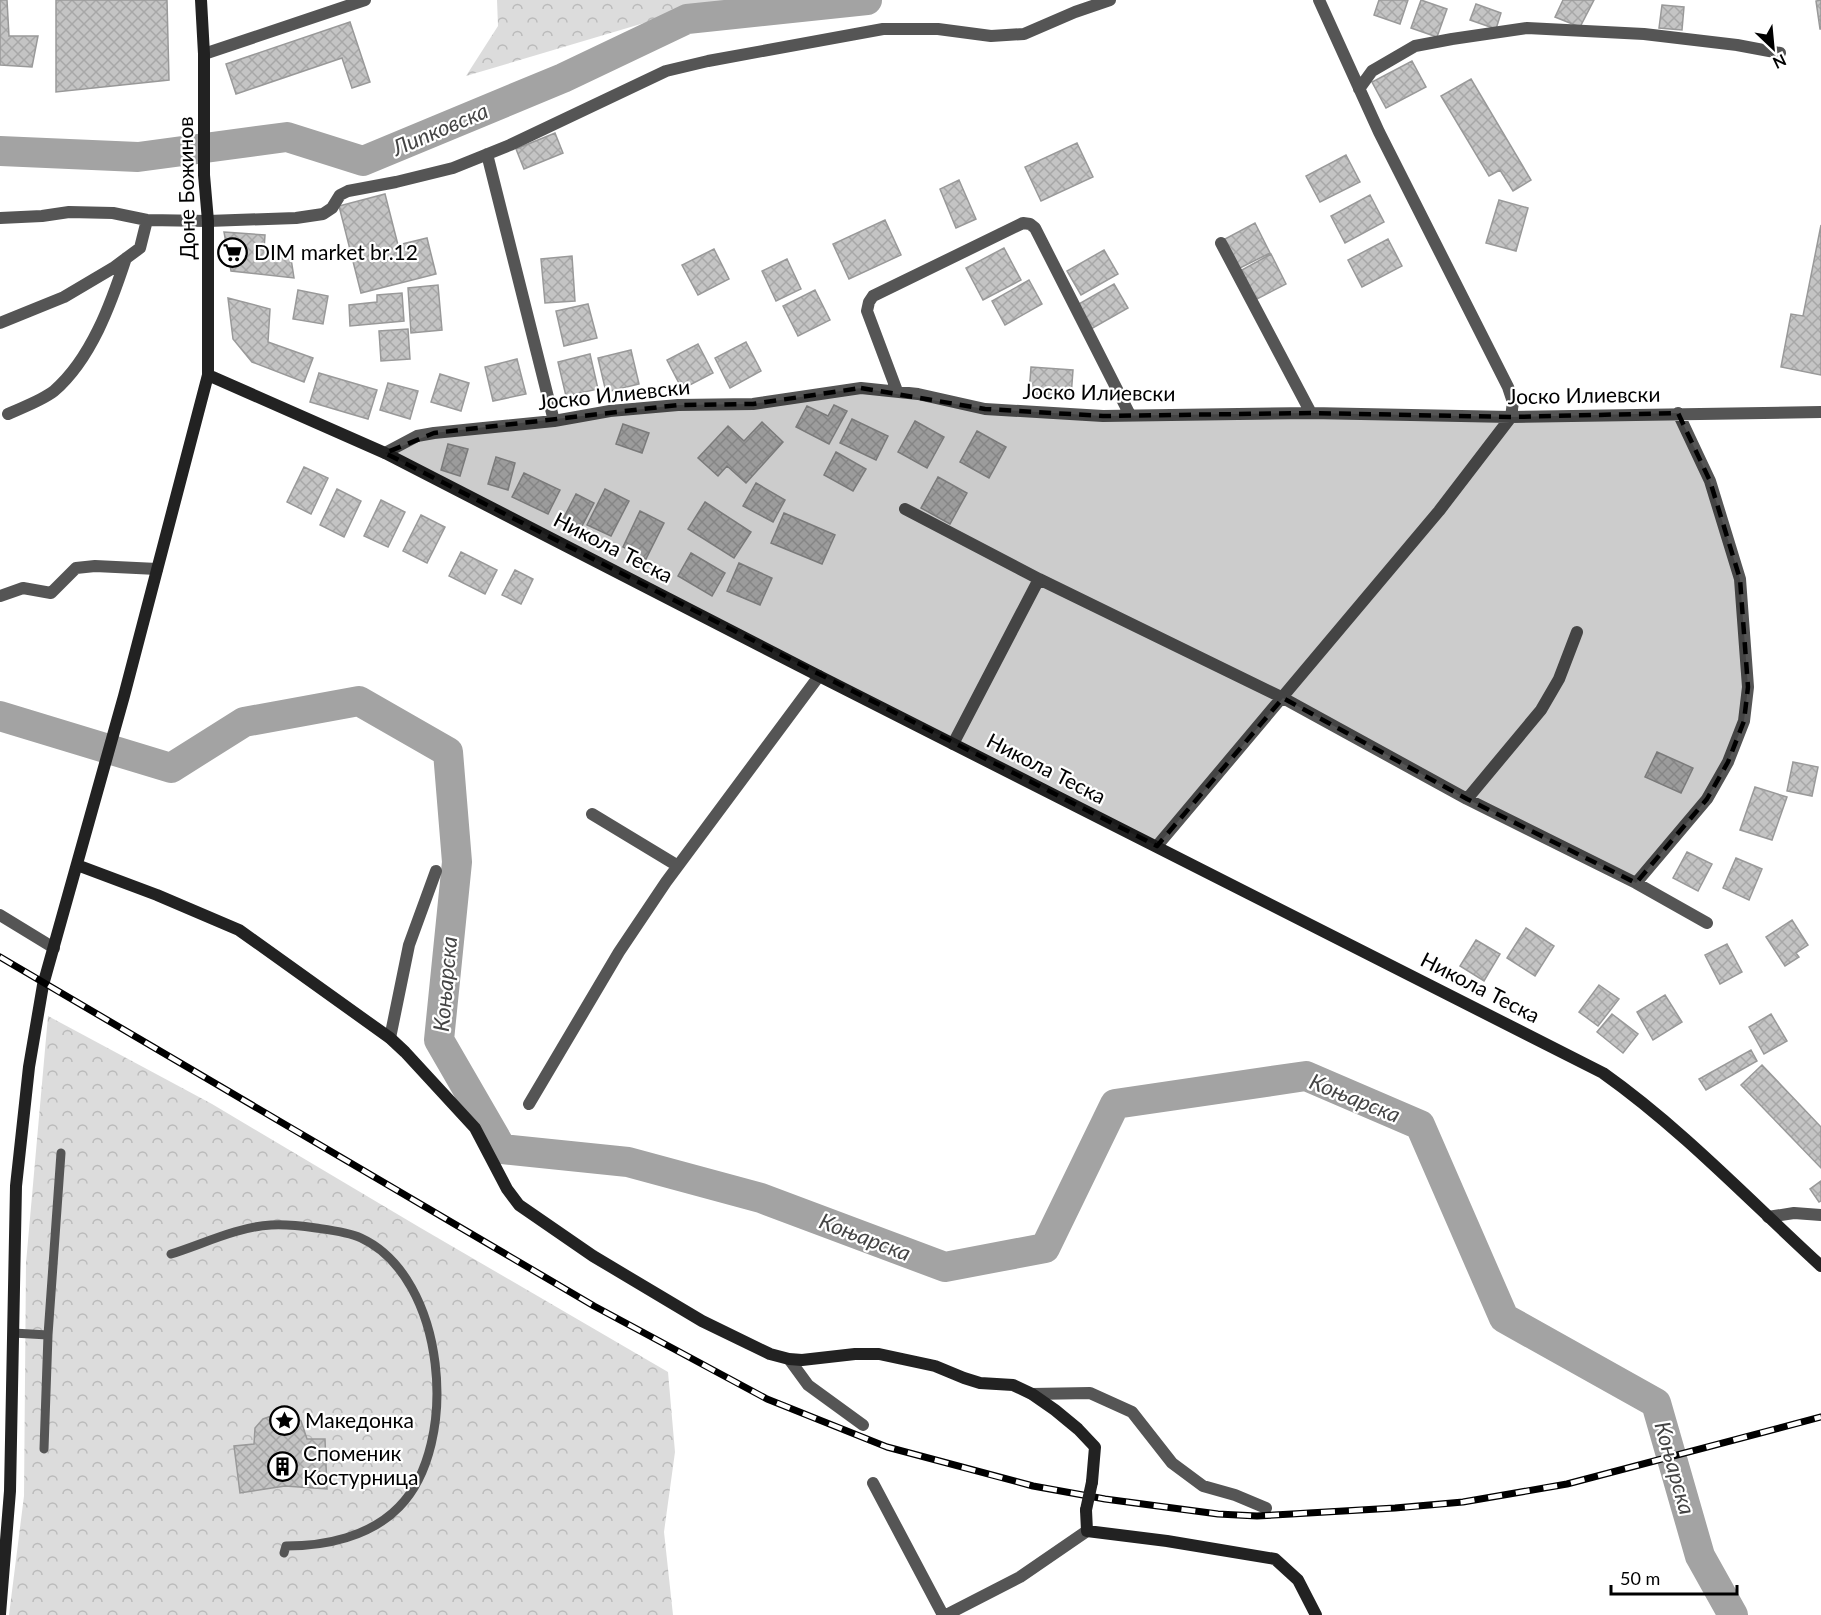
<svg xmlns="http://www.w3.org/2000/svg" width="1821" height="1615" font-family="Lato,sans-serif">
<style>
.park{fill:url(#park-crowns)}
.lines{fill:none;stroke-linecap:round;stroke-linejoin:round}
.river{stroke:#a3a3a3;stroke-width:30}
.building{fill:url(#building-cross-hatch);stroke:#999;stroke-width:1.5}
.lane{stroke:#555;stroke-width:9}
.street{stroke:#555;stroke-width:12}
.secondary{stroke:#222;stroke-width:12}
.rail-casing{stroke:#000;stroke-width:7}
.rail{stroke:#fff;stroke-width:4.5;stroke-dasharray:14;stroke-linecap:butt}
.secondary-bridge{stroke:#222;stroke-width:12}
.marked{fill:#000;fill-opacity:0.2;stroke:#000;stroke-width:4.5;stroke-dasharray:12 8;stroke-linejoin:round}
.labels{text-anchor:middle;stroke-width:4.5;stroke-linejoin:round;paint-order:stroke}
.street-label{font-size:21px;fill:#000;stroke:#fff}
.poi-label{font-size:21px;fill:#000;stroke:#fff;text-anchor:start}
.water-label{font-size:22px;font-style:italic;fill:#444;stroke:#fff}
</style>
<defs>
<pattern id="park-crowns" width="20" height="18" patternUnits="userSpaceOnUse" patternTransform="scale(1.5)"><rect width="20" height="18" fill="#dcdcdc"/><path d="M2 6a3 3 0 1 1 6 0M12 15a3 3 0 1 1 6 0" fill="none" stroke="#bbb"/></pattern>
<pattern id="building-cross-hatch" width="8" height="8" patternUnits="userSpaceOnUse" patternTransform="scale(1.5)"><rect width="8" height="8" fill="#c4c4c4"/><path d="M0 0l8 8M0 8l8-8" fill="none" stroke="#a7a7a7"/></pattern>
</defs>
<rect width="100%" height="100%" fill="#fff"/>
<path class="park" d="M497,0H728L708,4L466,76L498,26Z
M48,1016L212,1104L419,1227L668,1372L675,1452L664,1532L673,1615H9L24,1496L26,1263Z"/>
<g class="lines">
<path class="river" d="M0,151L138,157L287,137L363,161L563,78L687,19L867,0
M0,716L171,768L244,722L359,701L448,752L457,862L439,1040L502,1149L628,1162L761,1198L945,1267L1045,1248L1115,1104L1306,1076L1420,1125L1504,1318L1656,1403L1700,1556L1733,1615"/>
</g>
<path class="building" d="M0,0H7L9,36H38L32,67L0,65Z
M56,0H167L169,80L56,92Z
M1379,0H1408L1400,24L1374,15Z
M1421,0L1447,9L1437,37L1411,28Z
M1563,0H1594L1580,27L1555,17Z
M1821,0V29H1820L1816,1Z
M1476,4L1501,13L1496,29L1470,20Z
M1662,5L1684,7L1682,30L1659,28Z
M350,22L370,82L352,88L342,58L236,94L226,64Z
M1412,61L1426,87L1386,108L1372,82Z
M1471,79L1531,180L1513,191L1500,170L1489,176L1441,96Z
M555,133L563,153L524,169L516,149Z
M1077,143L1093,177L1041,201L1025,167Z
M1346,155L1360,182L1320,202L1306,176Z
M959,180L976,219L956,228L940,189Z
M385,194L398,245L427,238L436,274L361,293L339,206Z
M1370,195L1384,222L1345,243L1331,216Z
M1499,200L1528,208L1516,251L1486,243Z
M885,220L901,255L849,279L833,244Z
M1255,223L1270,253L1238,269L1223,240Z
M1821,225V375L1781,367L1791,314L1803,316Z
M224,232L265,235L264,250L290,252L294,278L231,271Z
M1388,239L1402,266L1362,287L1348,260Z
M1004,248L1021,280L983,300L966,268Z
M714,249L729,279L698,295L682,265Z
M1104,250L1118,274L1081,295L1067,271Z
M1271,254L1286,284L1255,300L1240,271Z
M572,256L575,301L545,303L541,259Z
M787,259L801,289L776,301L762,271Z
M1029,280L1042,304L1005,325L992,301Z
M1114,284L1128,308L1091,329L1077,305Z
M438,285L442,330L411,333L408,288Z
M298,290L328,296L323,324L293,319Z
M815,290L830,320L798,336L783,306Z
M402,293L404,321L350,326L349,305L377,302V295Z
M228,298L270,309L268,342L313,358L304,382L252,362L233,339Z
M588,304L597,338L564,346L556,311Z
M408,329L410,359L381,361L379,331Z
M746,342L761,371L730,388L715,358Z
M698,344L713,373L682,389L667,360Z
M631,350L639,384L606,392L598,358Z
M590,354L598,389L566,396L558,362Z
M517,359L526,394L493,401L485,367Z
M1031,367L1073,370L1071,397L1029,394Z
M319,373L377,390L368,419L310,402Z
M440,374L469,383L461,411L431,402Z
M388,383L418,391L410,419L380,410Z
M834,405L847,411L829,444L796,427L807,406L828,416Z
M852,419L888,436L876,460L840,443Z
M915,421L944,437L927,468L898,452Z
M762,422L783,442L746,483L727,466L718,476L698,458L728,426L744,441Z
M623,424L649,433L642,453L616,444Z
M977,431L1006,447L989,478L960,462Z
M448,444L468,449L460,476L441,470Z
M836,452L866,469L853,491L824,475Z
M496,457L515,463L508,490L488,484Z
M304,467L328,478L311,514L287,502Z
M524,473L560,490L548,514L512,497Z
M938,477L967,493L950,524L921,508Z
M756,483L785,500L773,522L743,506Z
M337,489L361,501L344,537L320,525Z
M605,489L629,501L611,536L587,525Z
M576,494L594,503L581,528L563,519Z
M381,500L405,512L388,547L364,536Z
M705,502L751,532L734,558L688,529Z
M640,511L664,523L646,559L623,547Z
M784,513L835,535L822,564L771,543Z
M421,515L445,527L427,563L403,551Z
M461,552L497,570L485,594L449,576Z
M691,553L725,573L712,596L678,576Z
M739,563L772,578L760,605L727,591Z
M515,570L533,579L521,604L502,595Z
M1657,752L1693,768L1681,793L1645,777Z
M1793,762L1818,767L1812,796L1787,791Z
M1755,787L1787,797L1772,840L1740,830Z
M1687,852L1712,864L1698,891L1673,878Z
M1736,858L1762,869L1749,900L1723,888Z
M1792,920L1808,945L1796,953L1799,957L1785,966L1766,937Z
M1526,928L1554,946L1535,976L1507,958Z
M1476,940L1500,954L1484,981L1460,966Z
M1727,944L1742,972L1720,984L1705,955Z
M1599,985L1619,999L1598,1026L1579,1012Z
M1665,995L1682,1022L1653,1040L1637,1012Z
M1612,1014L1638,1034L1623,1053L1597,1032Z
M1771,1014L1787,1041L1764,1054L1749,1027Z
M1751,1050L1757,1061L1706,1090L1699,1079Z
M1762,1065L1821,1127V1168L1741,1085Z
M1821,1181V1201L1819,1202L1810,1189Z
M286,1414L296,1417L301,1421L307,1439H325L327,1489L285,1486L240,1493L234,1446L254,1444L255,1428L263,1419L274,1415Z"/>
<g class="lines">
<path class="lane" d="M171,1254C203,1244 237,1227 271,1225C286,1224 302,1226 316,1228C330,1230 348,1232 361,1238C446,1277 461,1444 399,1507C370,1537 325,1546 286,1546L284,1553
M13,1333L48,1335
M44,1449L48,1335L61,1153"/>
<path class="street" d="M204,54L365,0
M1359,89L1372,71L1415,46L1452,39L1527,28L1644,34L1737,45L1780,53
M487,154L554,421
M0,218L42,216L69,212L113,213L147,220L208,221L296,218L323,214L332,208L340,195L348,191L396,182L453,168L510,145L666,71L708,61L883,29H938L991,36L1024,34L1075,12L1110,0
M1221,243L1311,413
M0,323L64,297L113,268L140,248L147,220
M897,391L867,311L869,302L873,296L1023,223L1030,224L1035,228L1130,415
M8,414C23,407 41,401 54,391C91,359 111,304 126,258
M385,453L417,436L434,433L554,421L610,411L678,405L753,404L861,388L918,394L985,409L1103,416L1311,413L1511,417L1821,412
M905,509L1039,579L1283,698L1467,799L1636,883L1707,923
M0,596L23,588L51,593L76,568L95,566L157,569
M953,744L1039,579
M1467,799L1541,710L1559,679L1577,632
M592,814L678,866
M1157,846L1439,511L1511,417L1513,402L1508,387L1379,132L1319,0
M1636,883L1707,799L1728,762L1744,721L1748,687L1740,579L1710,481L1678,413
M0,915L54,948
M390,1038L409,945L436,871
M529,1104L619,952L666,882L819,676
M1768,1217L1794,1213L1821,1215
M789,1359L808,1385L863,1425
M1032,1394L1090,1393L1132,1412L1172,1463L1203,1486L1235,1495L1266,1508
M873,1483L943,1615
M946,1615L1020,1577L1087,1531"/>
<path class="secondary" d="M208,375L385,453L819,676L1603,1073C1682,1129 1750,1201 1821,1266
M77,865L157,895L239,930L390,1038L405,1052L475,1128L507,1189L519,1205L593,1256L702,1321L770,1354L789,1359L802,1360L855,1354H879L935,1366L964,1378L980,1383L1013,1385L1032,1394L1055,1410L1078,1429L1095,1447L1092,1482
M1086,1510L1087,1531L1167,1541L1275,1559L1298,1580L1316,1615
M0,1614L10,1491L16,1186L29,1067L43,985L124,696L208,375V221L204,175V54L201,0"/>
<defs>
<path id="rail" d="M0,957L594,1306L767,1399L887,1447L1033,1486L1105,1499L1218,1514L1257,1516L1395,1508L1463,1502L1567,1484L1821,1417"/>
</defs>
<use href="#rail" class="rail-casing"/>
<use href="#rail" class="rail"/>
<path class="secondary-bridge" d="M1086,1510L1092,1482"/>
</g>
<path class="marked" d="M861,388L985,409L1103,416L1311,413L1511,417L1678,413L1710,481L1740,579L1748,687L1744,721L1728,762L1707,799L1636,883L1467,799L1283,698L1157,846L385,453L434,433L678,405L753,404Z"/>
<defs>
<symbol id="supermarket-ring" viewBox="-11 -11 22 22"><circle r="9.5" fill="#fff" stroke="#000" stroke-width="1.5"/><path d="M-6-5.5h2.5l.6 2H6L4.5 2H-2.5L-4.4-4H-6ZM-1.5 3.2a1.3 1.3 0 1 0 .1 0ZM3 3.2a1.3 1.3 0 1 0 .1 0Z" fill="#000"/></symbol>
<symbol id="sight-ring" viewBox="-11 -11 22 22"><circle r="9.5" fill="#fff" stroke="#000" stroke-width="1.5"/><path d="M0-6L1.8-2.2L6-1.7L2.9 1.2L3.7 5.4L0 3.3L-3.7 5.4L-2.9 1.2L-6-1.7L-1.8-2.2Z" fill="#000"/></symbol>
<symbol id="building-ring" viewBox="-11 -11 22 22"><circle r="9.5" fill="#fff" stroke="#000" stroke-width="1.5"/><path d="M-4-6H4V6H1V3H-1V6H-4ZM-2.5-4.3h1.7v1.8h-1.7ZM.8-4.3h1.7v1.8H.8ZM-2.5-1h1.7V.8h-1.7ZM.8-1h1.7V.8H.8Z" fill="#000"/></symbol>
</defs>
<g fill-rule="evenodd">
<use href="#supermarket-ring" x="216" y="236" width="33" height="33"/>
<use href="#sight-ring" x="268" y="1404" width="33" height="33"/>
<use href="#building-ring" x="266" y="1450" width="33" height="33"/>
</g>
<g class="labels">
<g class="street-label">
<text transform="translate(187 188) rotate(-91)" y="7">Доне Божинов</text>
<text transform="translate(1099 393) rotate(1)" y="7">Јоско Илиевски</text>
<text transform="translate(614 395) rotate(-6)" y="7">Јоско Илиевски</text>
<text transform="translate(1584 396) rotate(-1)" y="7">Јоско Илиевски</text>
<text transform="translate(613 548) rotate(27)" y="7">Никола Теска</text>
<text transform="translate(1046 769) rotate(27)" y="7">Никола Теска</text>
<text transform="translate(1480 988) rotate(27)" y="7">Никола Теска</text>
</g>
<g class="poi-label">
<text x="254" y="260">DIM market br.12</text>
<text x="305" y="1428">Македонка</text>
<text x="303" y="1461">Споменик<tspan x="303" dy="24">Костурница</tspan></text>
</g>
<g class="water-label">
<text transform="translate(440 129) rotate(-23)" y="8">Липковска</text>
<text transform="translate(445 984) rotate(-85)" y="8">Коњарска</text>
<text transform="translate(1355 1098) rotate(22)" y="8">Коњарска</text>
<text transform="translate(865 1237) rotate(21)" y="8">Коњарска</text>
<text transform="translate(1675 1468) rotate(74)" y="8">Коњарска</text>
</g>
</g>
<g transform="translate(1773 48) rotate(154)" stroke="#ffffff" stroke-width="4.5" paint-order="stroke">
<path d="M0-4.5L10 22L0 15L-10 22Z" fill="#000000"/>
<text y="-9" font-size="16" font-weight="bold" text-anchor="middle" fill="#000000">N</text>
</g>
<path d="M1611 1585v9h126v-9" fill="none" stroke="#000000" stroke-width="3"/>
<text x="1620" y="1585" font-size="18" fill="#000000" stroke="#ffffff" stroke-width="4.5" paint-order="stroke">50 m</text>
</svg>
